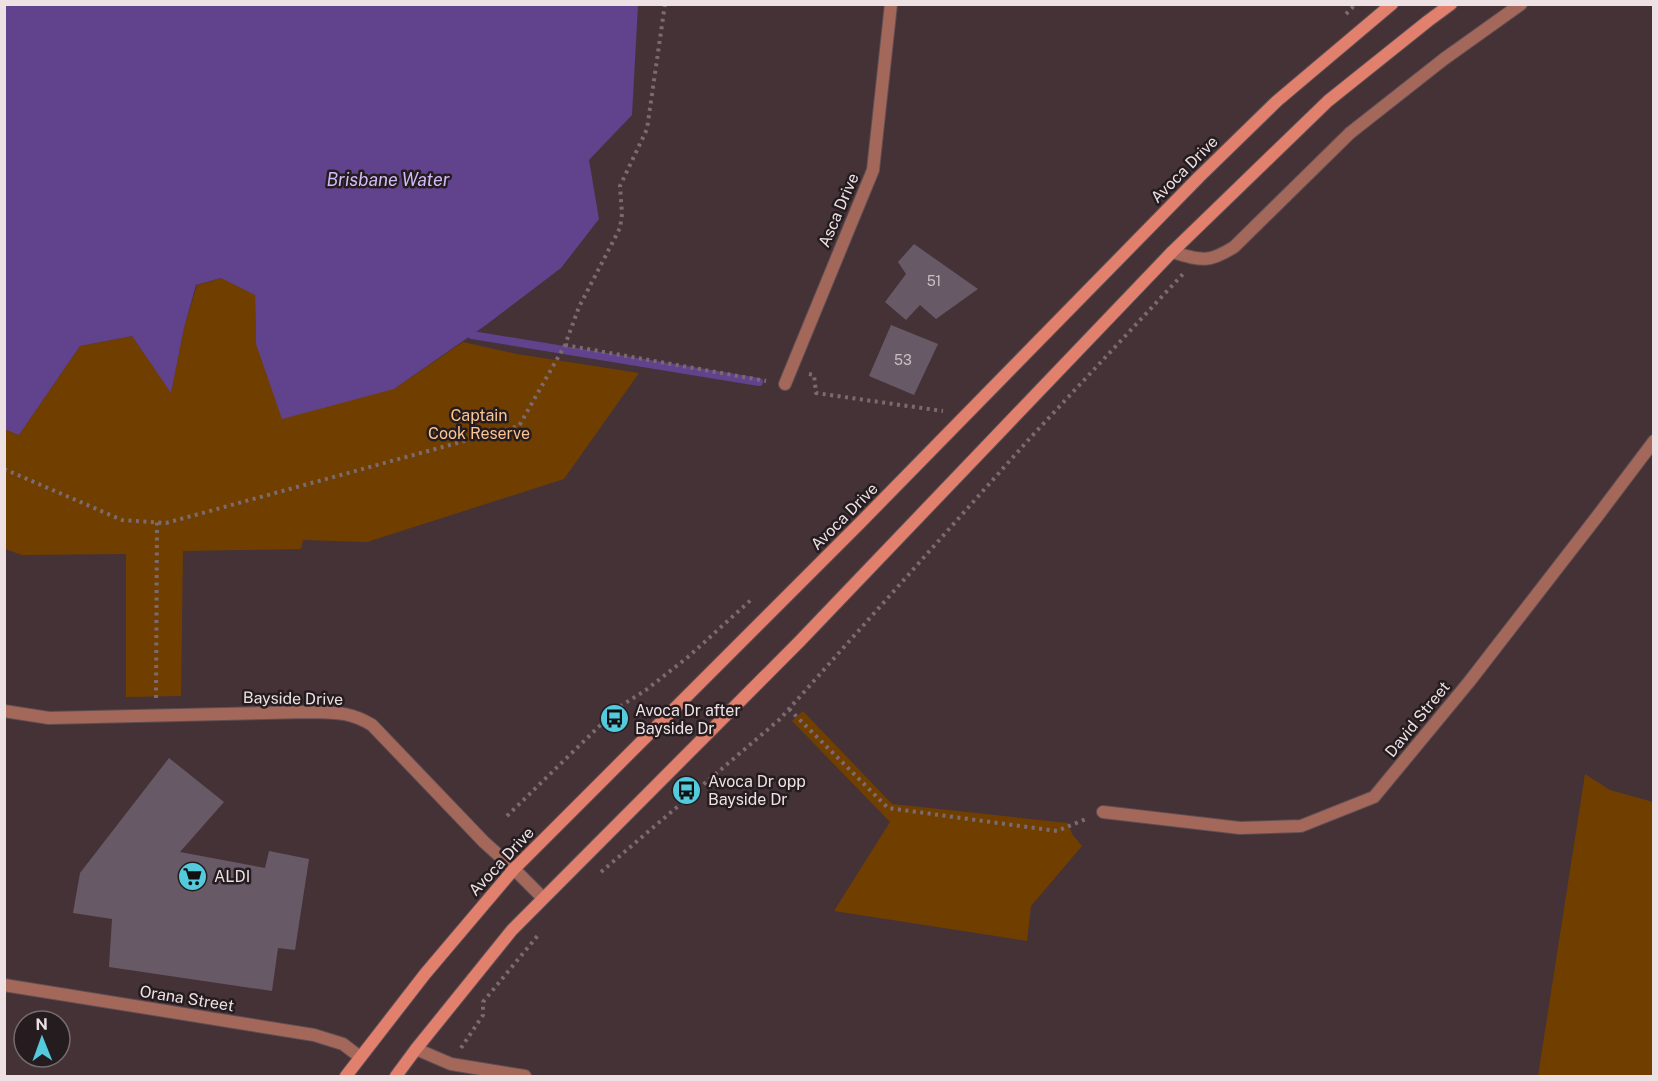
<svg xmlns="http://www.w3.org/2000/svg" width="1658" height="1081" font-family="'Public Sans',sans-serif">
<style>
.green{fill:#703f00}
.water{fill:#61428c}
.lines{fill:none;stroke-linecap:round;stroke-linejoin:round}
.stream{stroke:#61428c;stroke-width:8}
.building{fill:#685966}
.minor-casing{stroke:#5f4e53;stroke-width:14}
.secondary-casing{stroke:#5f4e53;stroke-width:14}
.path{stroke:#7b6b70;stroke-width:4;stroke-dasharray:3 4.5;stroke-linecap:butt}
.minor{stroke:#a4685b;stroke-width:12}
.secondary{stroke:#e0806d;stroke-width:12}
.labels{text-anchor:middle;stroke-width:5;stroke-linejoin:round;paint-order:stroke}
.number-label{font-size:14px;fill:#ccbfc4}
.street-label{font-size:16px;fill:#ede1e4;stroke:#251c1f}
.park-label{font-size:16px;fill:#fbc493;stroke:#251c1f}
.poi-label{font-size:16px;fill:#ede1e4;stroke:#251c1f;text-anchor:start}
.water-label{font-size:18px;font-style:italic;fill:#d1baf9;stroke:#251c1f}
</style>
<rect width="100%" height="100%" fill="#443237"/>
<path class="green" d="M222,278L255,294L256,344L394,389L463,342L517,354L639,373L564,479L367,542L303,540L301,549L183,551L181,696L126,697V554L22,555L5,549V429L19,435L80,346L132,336L171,392L184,328L197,285Z
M803,711L892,804L1068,823L1072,834L1082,846L1031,906L1027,941L834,911L890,822L792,721Z
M1585,774L1610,790L1653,802V1076H1538Z"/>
<path class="water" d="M4,5H638L632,115L589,160L599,219L561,268L486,325L394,389L282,419L256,344L255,295L221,278L196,285L184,328L171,393L132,336L80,346L19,435L4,429Z"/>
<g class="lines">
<path class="stream" d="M472,335L759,382"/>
</g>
<path class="building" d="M914,244L978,289L936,319L920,305L906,320L885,302L906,274L898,262Z
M891,325L938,344L914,395L869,376Z
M169,758L224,802L180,852L265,868L269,851L309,859L295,950L278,948L272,991L109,967L112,919L73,913L80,873Z"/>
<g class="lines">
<defs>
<path id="minor" d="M1172,252C1201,260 1207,264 1234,247L1350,133L1444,59L1521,4
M785,384L873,170L891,4
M4,711L49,718L308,712C335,713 349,711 372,725L484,842L514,869L543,898
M1103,812L1240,828L1301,826L1374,797L1469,682L1596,518L1654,441
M4,985L314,1035L343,1044L360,1057
M416,1049L451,1064L525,1076"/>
<path id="secondary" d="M346,1076L425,974L514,869L860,523L1199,177L1277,101L1392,4
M396,1076L416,1049L512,930L800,641L1172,252L1328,101L1428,21L1451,4"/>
</defs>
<use href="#minor" class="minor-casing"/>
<use href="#secondary" class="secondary-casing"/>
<path class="path" d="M1346,14L1352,8L1354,4
M565,345L766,381
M809,374L814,375L816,393L943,411
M4,469L122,520L166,523L519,426L565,345L579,307L620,228L622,214L620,186L647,129L665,4
M156,698L157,522
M789,709L888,808L1057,831L1086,819
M507,816L619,707L646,690L688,657L753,598
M601,872L780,719L1031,437L1183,274
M461,1048L483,1015V1002L539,934"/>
<use href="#minor" class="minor"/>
<use href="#secondary" class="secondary"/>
</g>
<defs>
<symbol id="bus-disc" viewBox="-11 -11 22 22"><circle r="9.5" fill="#54cadd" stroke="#251c1f"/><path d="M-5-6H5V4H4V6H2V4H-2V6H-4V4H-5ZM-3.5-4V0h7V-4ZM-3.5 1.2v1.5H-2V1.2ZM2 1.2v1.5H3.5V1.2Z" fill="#111"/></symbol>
<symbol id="supermarket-disc" viewBox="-11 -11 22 22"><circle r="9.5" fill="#54cadd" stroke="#251c1f"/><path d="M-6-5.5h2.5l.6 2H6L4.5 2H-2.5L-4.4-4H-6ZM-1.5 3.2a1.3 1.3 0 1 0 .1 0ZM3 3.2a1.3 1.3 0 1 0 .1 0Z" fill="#111"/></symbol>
</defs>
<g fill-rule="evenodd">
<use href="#bus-disc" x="598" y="702" width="33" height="33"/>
<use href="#bus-disc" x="670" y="774" width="33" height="33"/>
<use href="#supermarket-disc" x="176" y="860" width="33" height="33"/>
</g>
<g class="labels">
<g class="number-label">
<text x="934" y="286">51</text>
<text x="903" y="365">53</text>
</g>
<g class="street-label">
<text transform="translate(1184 169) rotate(-45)" y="6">Avoca Drive</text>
<text transform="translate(838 210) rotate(-67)" y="6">Asca Drive</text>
<text transform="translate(844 516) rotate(-45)" y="6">Avoca Drive</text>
<text transform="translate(293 698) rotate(1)" y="6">Bayside Drive</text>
<text transform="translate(1417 719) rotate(-51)" y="6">David Street</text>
<text transform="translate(501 861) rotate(-47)" y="6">Avoca Drive</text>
<text transform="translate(187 998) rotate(9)" y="6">Orana Street</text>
</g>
<g class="park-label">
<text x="479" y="421">Captain<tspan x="479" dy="18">Cook Reserve</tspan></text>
</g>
<g class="poi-label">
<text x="635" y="716">Avoca Dr after<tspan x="635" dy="18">Bayside Dr</tspan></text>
<text x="708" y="787">Avoca Dr opp<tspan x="708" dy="18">Bayside Dr</tspan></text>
<text x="214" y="882">ALDI</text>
</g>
<g class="water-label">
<text x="388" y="186">Brisbane Water</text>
</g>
</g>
<rect width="1658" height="1081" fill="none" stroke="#ede1e4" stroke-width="12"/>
<g transform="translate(42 1039) rotate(359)"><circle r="28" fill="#251c1f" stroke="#756b6e" stroke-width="1.5"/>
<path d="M0-4.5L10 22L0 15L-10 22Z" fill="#54cadd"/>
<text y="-9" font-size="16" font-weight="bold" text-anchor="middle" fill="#ede1e4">N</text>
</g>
</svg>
